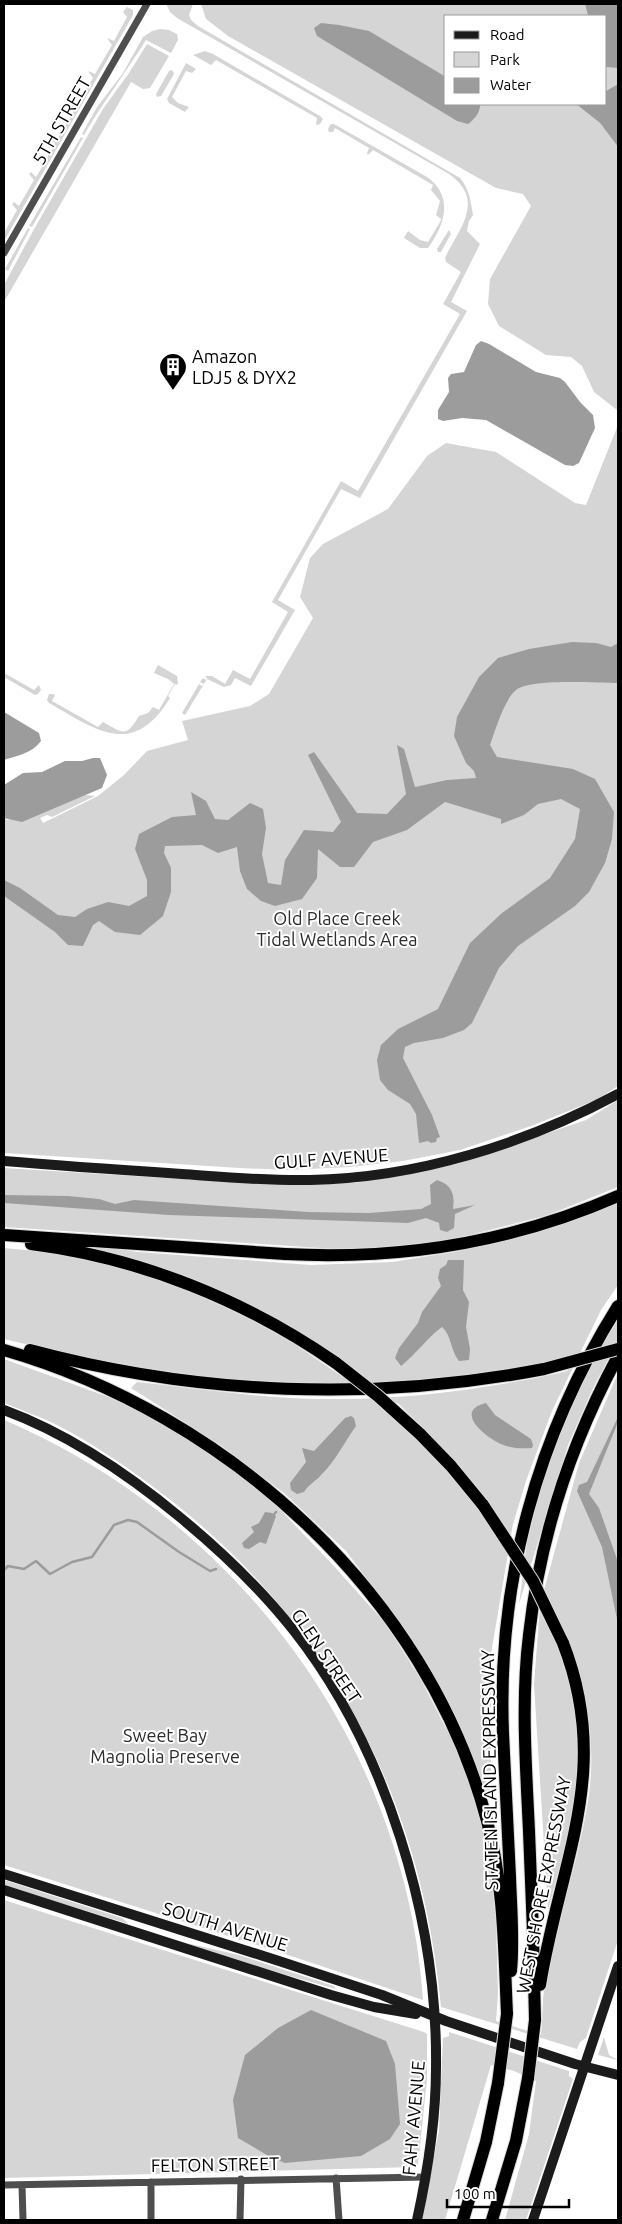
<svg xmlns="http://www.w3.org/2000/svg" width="622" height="2224" font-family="Ubuntu,sans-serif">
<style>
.green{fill:#d5d5d5;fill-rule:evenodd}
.water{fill:#9c9c9c}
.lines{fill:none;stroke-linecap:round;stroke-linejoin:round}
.stream{stroke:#9c9c9c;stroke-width:2.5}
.highway-casing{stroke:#dbdbdb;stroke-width:14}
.street{stroke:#4e4e4e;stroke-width:7}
.secondary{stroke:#1b1b1b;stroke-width:10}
.highway{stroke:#000;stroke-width:12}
.highway-bridge-casing{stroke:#dbdbdb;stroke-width:14;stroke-linecap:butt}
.highway-bridge{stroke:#000;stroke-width:12}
.labels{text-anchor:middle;stroke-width:4;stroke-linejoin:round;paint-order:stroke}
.street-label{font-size:18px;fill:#000;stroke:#fff}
.poi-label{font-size:18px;fill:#000;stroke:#fff;text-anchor:start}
.park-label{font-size:18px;fill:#2c2c2c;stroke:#fff}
</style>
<rect width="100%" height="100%" fill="#fff"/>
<path class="green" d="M166,4H193L189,15L191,20L198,26L460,178C469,188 471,202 473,215L469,221L467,231L480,244L451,302L467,311L360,498L341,489L278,600L295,610L251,686L235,678L231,685L224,687L207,679L185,715L182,713L199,684L202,686L204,684L200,682L203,678L206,680L207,678L205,676H212L225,684L233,670L250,679L288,612L272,602L341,481L358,491L460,314L443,304L461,272L446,262L445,258C458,229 487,201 449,174L177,18L170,12Z
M201,4H585L588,16H446V104H576L600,123L618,147V1086L596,1100L531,1126L460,1150L403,1161L350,1167L288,1170L240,1168L4,1153V818L7,820L86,795L95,796L52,817L47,815L40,818L43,823L98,796L124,775L147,751L188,740L182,721L250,706L269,694L313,618L300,597L310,558L323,544L388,509L427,456L446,443L496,452L575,503L586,505L618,425L617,410L594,392L582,366L571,357L546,355L499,326L488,304L490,279L531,206L523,194L496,188L228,36L206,19Z
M127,7L133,10V15L4,241V233L17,210L12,204L14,202L19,206L34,180L29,174L31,172L36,177L38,174L55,144L50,137L57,140L74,111L69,104L76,107L93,78L88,71L95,74L112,45L107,38L114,41L127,17L123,12Z
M160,29L169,30L177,34L178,40L171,53L146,40C126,72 103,102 84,135L82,134L97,107L123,73L143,37L152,31Z
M147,44L169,56L150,88L143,89L131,82L4,302V285L33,231L103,109L129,73Z
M205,51L213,54L320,116L323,119L320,124L316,125L317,118L216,60L211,65L193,55Z
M186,63L196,69L192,73L186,71L172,97L178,103L189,107L185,112L169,103L167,99Z
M610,66L618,68V84L606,91V67Z
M172,70L174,74L161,96L157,97L156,94L169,71Z
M331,124H334L427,177C454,196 445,225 428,248H420L404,238L408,231L420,240L428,242L440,222L441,219L436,215L440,201L431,190L433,185L373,150L368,155L367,153L369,148L335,128L333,132H329L328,129Z
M81,137L83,138L32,227L29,226Z
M28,228L30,229L8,271L5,269Z
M449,230L451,234L441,252H438L437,249Z
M158,665L177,676L178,683L177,685L175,684L168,696L170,698C133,759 96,730 49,703L47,700L49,694H53L55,695L52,701L98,727L103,722C123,733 126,738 139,716L148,713L153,707L159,710L174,684L168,679L154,673Z
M4,673L34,690L39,685L41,690L38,694L35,695L4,677Z
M618,1100V1187L548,1215L446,1241L350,1250L4,1227V1168L265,1184L355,1183L457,1164L586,1120Z
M618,1201V1285L601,1310L552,1411L526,1481L513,1524L491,1654V1792L486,1793L452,1714L410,1636L346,1551L284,1493L223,1447L131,1388L137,1382C203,1389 270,1400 337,1399C411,1399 484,1389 555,1374L567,1371L576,1357L506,1371L404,1383L254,1384L116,1366L4,1339V1248L56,1253L128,1270L182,1288L248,1318L293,1343L344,1378L364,1376L341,1359L255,1307L186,1276L86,1249V1244L138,1252L311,1265L392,1262L454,1252L524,1235L596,1212ZM398,1403C433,1439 469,1476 499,1517L495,1533C463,1484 424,1444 380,1405Z
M618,1320V1341L593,1388L568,1445L519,1604C523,1578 524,1551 531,1526C549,1454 577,1382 618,1320Z
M4,1359L136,1407L202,1446L268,1497L333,1565L386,1624L421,1680L457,1750L476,1801L491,1865L496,1924L498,1994L496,2021L541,2035C543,2020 542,2004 544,1989C555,1926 578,1865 588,1801C600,1727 579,1654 544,1590L579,1463L618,1373V1940L586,2038L580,2042L577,2049L441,2007C422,1799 330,1622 164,1495C130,1469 93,1443 55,1424C38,1416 21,1410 4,1403Z
M4,1420C237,1519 406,1746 423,2000L279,1952L4,1865Z
M540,1607C551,1631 562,1656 570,1682C593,1759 568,1835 548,1910L534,1684Z
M4,1880L122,1918L129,1924L4,1886Z
M4,1900L424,2032L427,2034V2079L418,2165L415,2167L4,2178Z
M186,1943L239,1955L334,1986L336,1989L255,1966Z
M449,2032L569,2071V2076L573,2079L526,2220H505L529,2134L536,2081L514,2071L491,2065L445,2220H422L439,2130L443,2038L449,2036Z
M604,2037L609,2055L618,2060L598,2055Z"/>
<path class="water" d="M585,4H618V68L606,67V16H588Z
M321,23L339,25L369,31L446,77V104H480C481,111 474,120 468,124L457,121L317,36L314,28Z
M618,84V147L600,123L576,104H606V91Z
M481,341L489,344L536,372L560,378L565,382L580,402L593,415L595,428L579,463L573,466L565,465L486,420L462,418L443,421L438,419V410L449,392L448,378L451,374L464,372L476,345Z
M572,642L596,643L611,647L618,643V683C596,683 532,678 516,690C504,700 495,731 490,745L497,757L573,769L595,779L614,812L612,839L605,863L589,892L575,906L518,946L499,968L472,1023L464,1030L443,1038L414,1043L405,1047L403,1058L432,1115L440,1137L437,1138L436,1142L431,1143L428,1141L419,1143L416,1114L410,1104L388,1090L380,1080L377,1060L381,1045L398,1029L438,1009L470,943L502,913L550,878L575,839L580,809L561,799L538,804L524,815L501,824V819L445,802L407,830L373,842L354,867H340L318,849L317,878L302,899L275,906L261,901L247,889L240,871L237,847L218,853L202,845L165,846L164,853L171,868V892L163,916L140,935L115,932L99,921L93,925L83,946L68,945L55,932L4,896V880L20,888L58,915L75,917L87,909L108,902L129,906L147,896V880L135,849L139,834L172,817L196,815L191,792L206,801L215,819L228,820L250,803L263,809L266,828L262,854L268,883L281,885L285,860L304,830L333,832L341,822L308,755L314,752L357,813L387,814L406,794L397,745L404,749L415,787L447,780L476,778L474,771L466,763L454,736L457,717L479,677L498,658L529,649Z
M4,712L39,733L41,741C33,753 16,756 4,760Z
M93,758H100L107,775L102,788L22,822L4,818V785L23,773L42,772L65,761H82Z
M437,1180C452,1185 455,1194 453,1209L475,1205L455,1214L454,1228L447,1232L440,1230L439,1223L426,1218L408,1223L169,1215L4,1203V1195L68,1196L99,1199L115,1204L134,1200L308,1212L369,1213L421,1209L431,1204L430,1185Z
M448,1260H464L463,1290L469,1302L466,1327L470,1349L469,1360L459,1361C450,1350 452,1336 442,1327C427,1338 416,1354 401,1366L395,1358L399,1348L418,1323L422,1312L441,1286L438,1278L440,1269L446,1265Z
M486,1403L495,1415L531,1439L533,1445L532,1448C521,1449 510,1448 501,1444C485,1437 453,1411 486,1403Z
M351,1416L354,1418L356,1426C345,1441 335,1462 321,1475C315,1482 309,1484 304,1492L297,1494L291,1490L290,1483L306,1462L302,1448L314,1451L345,1418Z
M618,1417V1422L589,1494L599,1508L618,1562V1624L602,1547L577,1491L579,1485L587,1482Z
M265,1512L272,1513L276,1516L266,1544L260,1542L249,1549L244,1548L242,1543L254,1532L251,1527L259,1523Z
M311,2010L386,2041L395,2064L400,2124L390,2139L361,2156L285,2163L272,2158L238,2138L233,2100L245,2055L278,2028Z"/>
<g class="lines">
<path class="stream" d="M272,1517L276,1512
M4,1570L8,1566L24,1569L36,1561L50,1574L72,1562L92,1557L114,1525L128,1520L137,1522L179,1552L210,1571L216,1569"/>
<defs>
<path id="highway" d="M4,1235L285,1254C399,1260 513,1242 618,1196
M31,1244C141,1258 245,1300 336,1363
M4,1350C226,1414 427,1593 487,1821C504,1884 504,1949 507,2014
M30,1350C198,1395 373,1402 544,1369
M420,1434L451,1466L483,1505
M511,1971C514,1940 511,1908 510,1877C508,1829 505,1781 503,1733C497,1582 537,1435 618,1306
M540,1985C560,1861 613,1771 563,1643
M535,2020C534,1957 532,1894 529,1831C526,1766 521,1700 529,1635C540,1536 571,1443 618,1356
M463,2220L486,2142L498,2083
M492,2220L516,2141L528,2078"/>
</defs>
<use href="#highway" class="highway-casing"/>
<path class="street" d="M4,253L147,4
M336,2178L339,2220
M4,2185L426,2177
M22,2185L23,2220
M151,2220V2182
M240,2220L241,2179"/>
<path class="secondary" d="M4,1161C63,1166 122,1170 182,1174C224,1177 267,1181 310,1180C417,1178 525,1144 618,1094
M4,1410C69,1434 128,1474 181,1518C222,1552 261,1589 294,1631C386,1748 438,1919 436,2068C436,2119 428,2170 417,2220
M4,1874L279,1961L382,1995L446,2021L575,2064L618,2075
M4,1890L331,1995L374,2007L416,2014
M533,2220L618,1966"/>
<use href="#highway" class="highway"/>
<defs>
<path id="highway-bridge" d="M336,1363L378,1396L420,1434
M544,1369L618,1349
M483,1505L533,1581L563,1643
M528,2078L535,2020
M498,2083L507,2014"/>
</defs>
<use href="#highway-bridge" class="highway-bridge-casing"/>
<use href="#highway-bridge" class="highway-bridge"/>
</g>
<defs>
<symbol id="building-pin" viewBox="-11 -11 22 30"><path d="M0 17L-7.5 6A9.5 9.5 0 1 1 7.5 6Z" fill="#000" stroke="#fff"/><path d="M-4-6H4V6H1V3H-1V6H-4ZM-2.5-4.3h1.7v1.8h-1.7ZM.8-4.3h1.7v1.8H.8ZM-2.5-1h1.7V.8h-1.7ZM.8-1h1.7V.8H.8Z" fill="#fff"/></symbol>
</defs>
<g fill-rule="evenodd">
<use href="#building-pin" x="157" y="351" width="32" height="43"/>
</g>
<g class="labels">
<g class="street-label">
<text transform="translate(62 121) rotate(-60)" y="6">5TH STREET</text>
<text transform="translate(331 1159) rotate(-4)" y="6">GULF AVENUE</text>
<text transform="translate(326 1656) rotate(56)" y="6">GLEN STREET</text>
<text transform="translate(490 1770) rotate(-91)" y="6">STATEN ISLAND EXPRESSWAY</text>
<text transform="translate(544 1885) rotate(-79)" y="6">WEST SHORE EXPRESSWAY</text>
<text transform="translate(225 1927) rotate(17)" y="6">SOUTH AVENUE</text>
<text transform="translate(414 2118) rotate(-85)" y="6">FAHY AVENUE</text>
<text transform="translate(215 2165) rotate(-1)" y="6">FELTON STREET</text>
</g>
<g class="poi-label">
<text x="192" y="363">Amazon<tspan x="192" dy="21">LDJ5 &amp; DYX2</tspan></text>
</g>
<g class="park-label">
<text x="337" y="925">Old Place Creek<tspan x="337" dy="21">Tidal Wetlands Area</tspan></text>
<text x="165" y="1742">Sweet Bay<tspan x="165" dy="21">Magnolia Preserve</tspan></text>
</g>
</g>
<rect width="622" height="2224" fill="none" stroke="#000000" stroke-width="10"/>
<rect x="444" y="15" width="162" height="90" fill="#ffffff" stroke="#999999"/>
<rect x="454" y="31" width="25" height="8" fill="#1b1b1b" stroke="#999999"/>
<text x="490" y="40" font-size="15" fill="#000000">Road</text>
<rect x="454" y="52" width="25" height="15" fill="#d5d5d5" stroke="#999999"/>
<text x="490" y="65" font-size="15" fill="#000000">Park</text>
<rect x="454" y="78" width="25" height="15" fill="#9c9c9c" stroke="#999999"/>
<text x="490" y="90" font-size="15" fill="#000000">Water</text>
<path d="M447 2199v8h122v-8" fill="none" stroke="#000000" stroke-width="2.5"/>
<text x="454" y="2199" font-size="15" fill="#000000" stroke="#ffffff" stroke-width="4" paint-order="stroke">100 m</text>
</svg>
